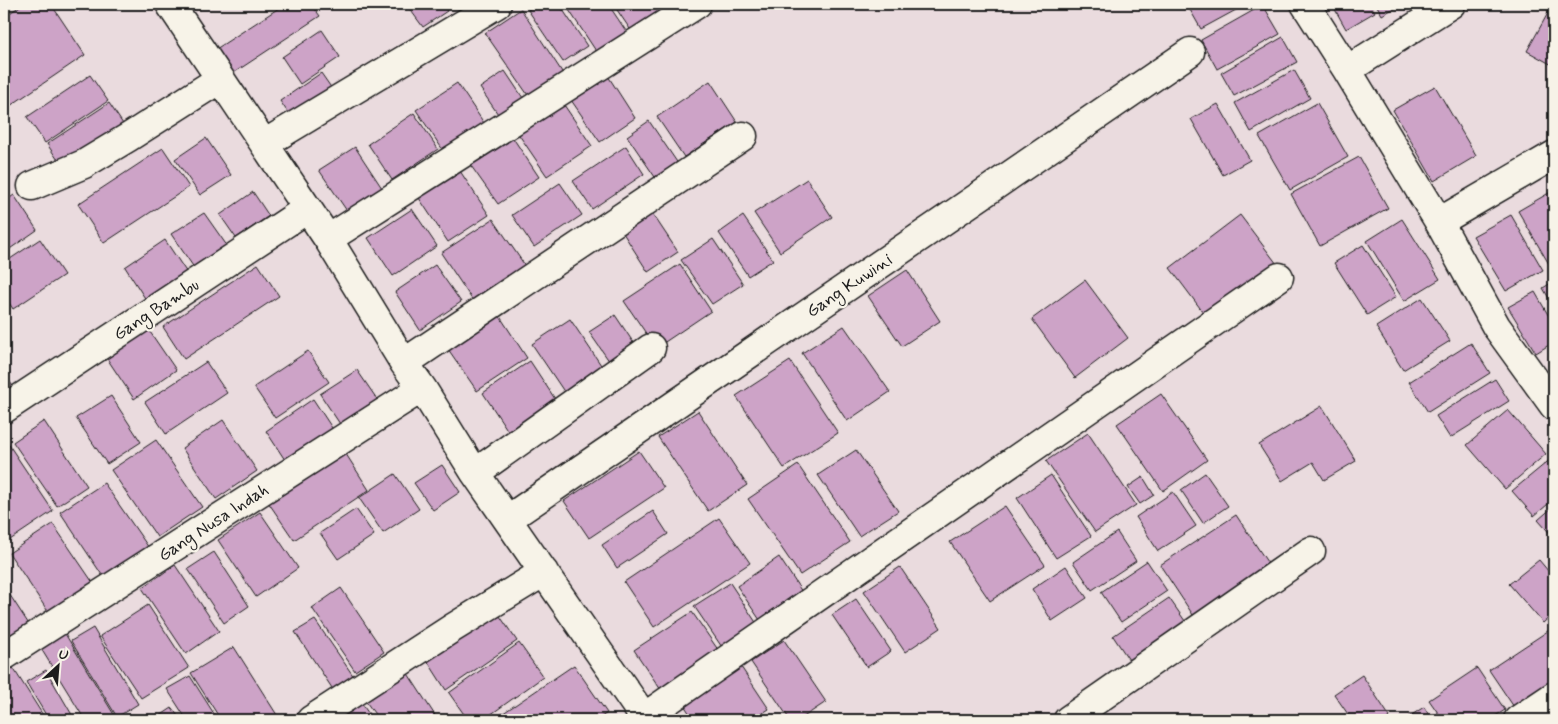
<svg xmlns="http://www.w3.org/2000/svg" width="1558" height="724" font-family="Mynerve,sans-serif">
<style>
.building{fill:#cda3c7;stroke:#1c1c1c}
.lines{fill:none;stroke-linecap:round;stroke-linejoin:round}
.minor-casing{stroke:#1c1c1c;stroke-width:31}
.minor{stroke:#f7f3e8;stroke-width:28}
.labels{text-anchor:middle;stroke-width:4.5;stroke-linejoin:round;paint-order:stroke}
.street-label{font-size:18px;fill:#1c1c1c;stroke:#f7f3e8}
</style>
<rect width="100%" height="100%" fill="#eadbde"/>
<filter id="ink" filterUnits="userSpaceOnUse"><feTurbulence type="fractalNoise" baseFrequency=".02" numOctaves="2"/><feDisplacementMap in="SourceGraphic" scale="10" xChannelSelector="R" yChannelSelector="G"/><feConvolveMatrix kernelMatrix="1 2 1 2 8 2 1 2 1" color-interpolation-filters="sRGB"/></filter>
<g filter="url(#ink)">
<path class="building" d="M23,4H51L85,55L4,110V17Z
M285,4H311L320,16L232,74L216,49Z
M406,4H442L447,11L423,27Z
M538,4H559L587,46L563,62L528,10Z
M565,4H608L628,34L598,54Z
M613,4H655L661,13L632,32Z
M1197,4H1247L1201,29L1189,8Z
M1332,4H1370L1375,12L1346,29Z
M1376,4H1402L1382,15Z
M1553,4H1554V66L1527,51Z
M1263,5L1280,34L1217,69L1201,40Z
M521,9L564,75L530,98L485,33Z
M322,30L340,57L300,84L282,57Z
M1283,37L1297,62L1234,96L1221,73Z
M1294,70L1310,98L1251,132L1235,103Z
M505,71L525,101L500,117L480,88Z
M321,73L337,96L295,123L280,101Z
M90,75L108,101L45,143L27,117Z
M608,76L635,118L600,142L571,100Z
M710,81L737,122L684,157L657,117Z
M457,83L488,129L447,156L416,110Z
M1435,86L1476,156L1434,181L1393,110Z
M562,102L592,146L547,176L517,132Z
M109,103L125,127L64,169L47,144Z
M1317,103L1348,157L1290,190L1259,136Z
M1218,104L1250,160L1223,175L1191,119Z
M414,113L438,149L392,180L368,144Z
M649,121L679,165L657,180L627,136Z
M511,135L539,177L498,204L469,163Z
M206,138L231,175L200,195L175,159Z
M626,146L644,174L592,209L573,181Z
M355,147L382,188L347,211L319,170Z
M163,148L189,187L104,243L78,204Z
M1359,157L1388,208L1320,246L1291,194Z
M458,168L489,215L448,242L417,195Z
M807,179L832,217L780,252L754,213Z
M560,183L582,215L534,247L512,215Z
M1554,190V261L1549,264L1518,211Z
M253,192L269,216L236,238L220,215Z
M14,195L37,230L4,253V202Z
M412,209L437,246L393,276L368,238Z
M204,213L230,250L197,272L171,234Z
M652,213L678,252L648,272L623,233Z
M1240,215L1277,264L1206,316L1170,268Z
M1511,215L1543,270L1506,291L1473,236Z
M743,216L773,260L748,276L719,233Z
M493,219L526,267L473,301L441,253Z
M1402,219L1440,279L1404,301L1367,241Z
M40,239L64,275L13,309L4,295V263Z
M713,239L743,284L712,304L681,260Z
M165,240L189,276L148,303L125,267Z
M1363,245L1396,297L1367,315L1334,263Z
M258,264L279,296L184,359L163,327Z
M680,264L711,311L656,348L624,301Z
M435,265L461,302L420,330L395,292Z
M907,270L940,321L902,346L868,296Z
M1085,280L1128,338L1075,378L1032,319Z
M1554,281V307L1543,288Z
M1535,292L1554,325V342L1536,353L1508,307Z
M1422,298L1450,341L1403,370L1376,327Z
M499,315L527,358L477,391L448,349Z
M615,315L637,348L612,365L589,332Z
M570,319L605,371L567,396L532,344Z
M844,326L890,392L847,421L802,353Z
M148,329L176,370L134,399L106,357Z
M1471,343L1490,373L1428,412L1409,382Z
M308,351L329,382L275,418L254,387Z
M530,361L559,405L512,437L483,393Z
M790,361L838,433L784,468L736,396Z
M206,362L227,393L166,434L145,402Z
M357,370L379,402L342,427L320,394Z
M4,373L14,388L4,394Z
M1495,379L1509,401L1450,438L1436,416Z
M1161,394L1207,460L1163,491L1117,424Z
M111,396L141,442L107,464L76,418Z
M313,399L334,431L287,463L266,431Z
M1322,406L1356,461L1324,480L1313,462L1282,481L1259,445Z
M1508,410L1546,454L1505,489L1467,445Z
M698,411L747,485L708,511L658,437Z
M223,420L257,471L216,499L182,448Z
M44,421L87,486L57,506L13,442Z
M1088,433L1136,505L1095,532L1046,461Z
M156,440L202,507L157,537L111,470Z
M7,442L53,511L4,544V444Z
M856,450L898,511L859,536L818,475Z
M344,451L369,490L294,540L268,502Z
M639,451L664,488L589,538L564,501Z
M1552,458L1554,460V499L1534,516L1512,491Z
M442,465L460,492L433,510L414,483Z
M798,465L850,542L800,575L748,499Z
M1205,473L1228,506L1203,523L1181,490Z
M395,474L419,509L383,533L359,498Z
M1051,475L1091,536L1056,558L1017,498Z
M1143,477L1154,495L1140,504L1128,487Z
M104,483L149,548L104,578L60,512Z
M1173,492L1196,526L1158,551L1136,517Z
M1005,506L1045,565L990,601L950,542Z
M1554,506V538L1538,520Z
M356,509L374,535L338,559L320,533Z
M653,511L668,534L617,568L602,545Z
M260,512L298,568L256,597L218,540Z
M1236,515L1271,568L1195,618L1160,565Z
M719,518L750,563L654,627L624,582Z
M53,524L98,590L53,619L9,553Z
M1117,532L1136,561L1092,590L1073,562Z
M214,552L249,606L224,623L188,569Z
M779,557L806,598L764,626L737,586Z
M1539,560L1554,578V613L1543,623L1509,584Z
M1147,561L1167,591L1121,622L1101,592Z
M175,565L219,631L186,654L142,588Z
M1066,566L1087,598L1052,621L1032,589Z
M900,567L941,628L905,652L864,591Z
M730,583L761,630L726,653L694,606Z
M4,586L34,632L4,651Z
M341,588L384,652L355,671L312,608Z
M1169,598L1192,631L1135,669L1113,636Z
M856,599L891,651L867,667L832,615Z
M148,605L189,668L141,698L100,636Z
M493,606L517,641L446,690L423,654Z
M692,612L721,654L663,693L634,650Z
M315,620L354,677L334,691L295,632Z
M1554,627V684L1516,710L1489,670Z
M93,628L138,704L117,717L71,641Z
M64,632L116,718L111,720H85L40,647Z
M784,640L826,702L799,720H790L751,662Z
M519,643L543,677L483,720H468L449,693Z
M234,647L277,715L268,720H221L191,673Z
M10,663L46,720H4V667Z
M574,665L607,713L597,720H493Z
M741,667L769,709L752,720H694L684,705Z
M1477,668L1505,710L1489,720H1443L1429,700Z
M405,669L438,720H379L362,696Z
M46,670L75,720H49L26,682Z
M1362,675L1390,717L1386,720H1352L1334,694Z
M190,676L218,720H187L167,689Z
M362,704L373,720H337Z
M1424,707L1432,720H1404Z
M172,708L181,720H154Z"/>
<g class="lines">
<defs>
<path id="minor" d="M170,4L328,239L404,363L422,388L475,473L646,720
M1305,4L1347,70L1439,222L1496,326L1554,406
M1347,70L1451,4
M264,144L497,4
M32,186L84,164L129,137L220,79
M1439,222L1554,155
M328,239L697,4
M404,363L743,136
M4,409L307,209
M475,473L651,348
M508,519L1190,52
M4,656L422,388
M311,720L451,629L544,572
M640,720L1279,277
M1068,720L1311,551
M1518,720L1554,696"/>
</defs>
<use href="#minor" class="minor-casing"/>
<use href="#minor" class="minor"/>
</g>
</g>
<g class="labels">
<g class="street-label">
<text transform="translate(849 285) rotate(-34)" y="6">Gang Kuwini</text>
<text transform="translate(156 309) rotate(-33)" y="6">Gang Bambu</text>
<text transform="translate(213 522) rotate(-33)" y="6">Gang Nusa Indah</text>
</g>
</g>
<rect width="1558" height="724" fill="none" stroke="#f7f3e8" stroke-width="20"/>
<rect x="10" y="10" width="1538" height="704" fill="none" stroke="#1c1c1c" stroke-width="2" filter="url(#ink)"/>
<g transform="translate(58 666) rotate(26)" stroke="#f7f3e8" stroke-width="4" paint-order="stroke">
<path d="M0-4L9 19L0 12L-9 19Z" fill="#1c1c1c"/>
<text y="-8" font-size="14" font-weight="bold" text-anchor="middle" fill="#1c1c1c">U</text>
</g>
</svg>
